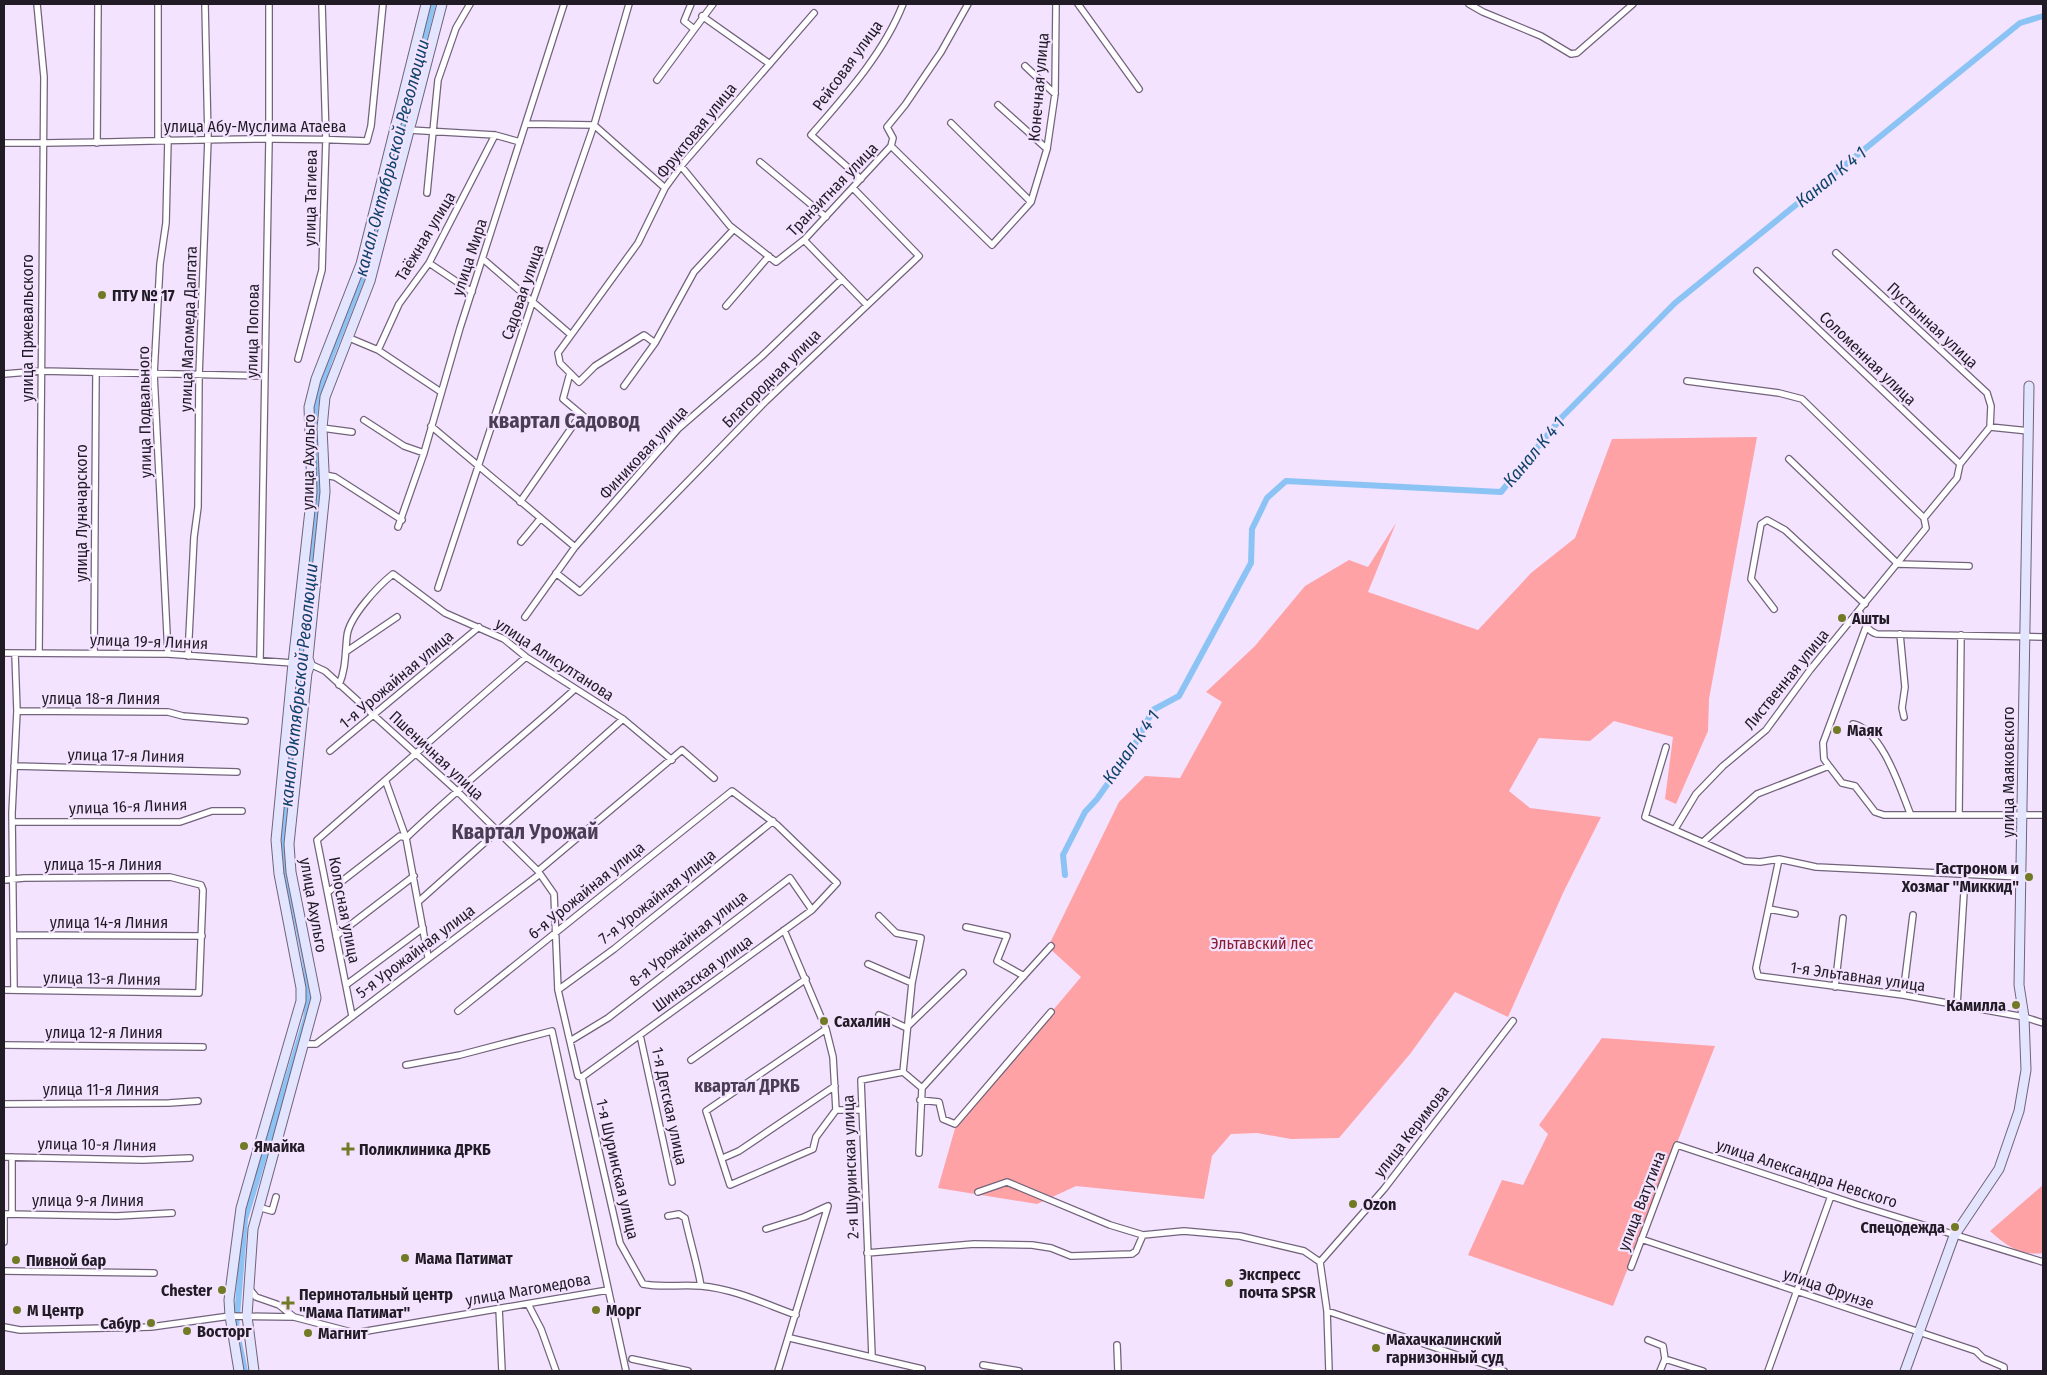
<svg xmlns="http://www.w3.org/2000/svg" width="2047" height="1375" font-family="'Fira Sans Condensed',sans-serif">
<style>
.green{fill:#fea2a6}
.lines{fill:none;stroke-linecap:round;stroke-linejoin:round}
.canal{stroke:#8cc3f5;stroke-width:6}
.street-casing{stroke:#72637b;stroke-width:8}
.secondary-casing{stroke:#72637b;stroke-width:11}
.street{stroke:#fff;stroke-width:5.5}
.secondary{stroke:#e2e5fd;stroke-width:9}
.poi-dot{fill:#717a25;stroke:#f3e3ff;stroke-width:2}
.labels{text-anchor:middle;stroke-width:4.5;stroke-linejoin:round;paint-order:stroke}
.street-label{font-size:16px;fill:#211b25;stroke:#f3e3ff}
.poi-label{font-size:16px;font-weight:bold;fill:#211b25;stroke:#f3e3ff;text-anchor:start}
.park-label{font-size:16px;fill:#891c2f;stroke:#f3e3ff}
.water-label{font-size:18px;font-style:italic;fill:#0f446c;stroke:#f3e3ff}
.neighbourhood-label{font-size:18px;font-weight:bold;fill:#4b3e54;stroke:#f3e3ff}
.district-label{font-size:21px;font-weight:bold;fill:#4b3e54;stroke:#f3e3ff}
</style>
<rect width="100%" height="100%" fill="#f3e3ff"/>
<path class="green" d="M1757,437L1709,699L1708,731L1676,804L1665,799L1673,737L1614,721L1590,741L1539,738L1509,791L1530,808L1601,817L1563,893L1508,1017L1455,992L1410,1054L1339,1138L1291,1139L1257,1133L1231,1134L1212,1156L1204,1199L1076,1186L1037,1204L938,1188L956,1125L1081,977L1048,947L1119,802L1145,776L1180,778L1222,702L1206,692L1255,646L1305,586L1349,560L1368,567L1396,523L1368,592L1478,630L1531,573L1575,538L1612,439Z
M1602,1038L1715,1046L1613,1306L1468,1255L1502,1180L1523,1185L1548,1134L1539,1125Z
M2043,1185V1253C2020,1256 2007,1246 1990,1231Z"/>
<g class="lines">
<path class="canal" d="M1065,875L1063,855L1085,812L1097,799L1133,748L1153,710L1179,696L1251,563L1252,529L1267,498L1286,481L1501,492L1562,417L1675,303L2020,23L2043,16
M245,1371L236,1328L245,1219L306,1018C316,964 285,898 283,840L319,485L314,424L315,408L329,362L367,266L433,4"/>
<defs>
<path id="street" d="M37,4L44,77L39,653
M158,4V139
M691,4L684,21L694,29
M1078,4L1139,89
M1469,4L1483,12L1541,36L1571,54L1577,53L1633,4
M702,16L770,64
M1025,66L1055,94
M657,80L713,4
M998,105L1047,149
M951,123L1031,202
M527,124L594,125L665,188
M409,130L495,135L520,142
M4,143C125,144 246,135 367,141L371,126L383,4
M97,143L98,4
M891,146L992,245L1031,202L1047,149L1055,94L1056,4
M760,162L826,217
M681,166L730,226L776,262L804,240L891,146L893,138L887,127L905,105L941,52L968,4
M861,179L811,135C845,96 884,53 903,4
M427,193L438,80L456,28L470,4
M804,240L866,304
M1836,253L1987,393L1991,406L1990,427
M483,259L570,334
M429,263L472,292
M1757,271L1960,464
M726,306L769,256
M347,337L378,350L441,392
M655,343L644,335L595,366L579,382L560,363L558,353L638,243L665,188L681,166L814,13
M378,350L399,304L429,263L495,135
M298,359L322,270L326,139L322,4
M570,373L563,399L594,425
M4,374L41,371L265,376
M1687,381L1779,393L1802,399L1924,518
M624,386L655,343L694,272L734,229
M364,420L404,446L424,453
M431,426L575,547
M322,428L352,432
M1789,459L1898,564L1969,566
M325,475L335,477L402,520
M520,502L581,414
M398,527L424,453L460,328L564,4
M521,542L540,519
M556,573L580,592L766,401L919,256L853,188
M438,588L532,303L594,125L629,4
M1774,609L1751,579L1761,524L1767,520L1785,530L1865,604
M1859,611C1864,621 1866,631 1877,634L2043,637
M525,617L575,547L678,429L762,356L842,279
M1900,634L1905,687L1902,708L1904,717
M347,651L397,617
M4,653L168,654L293,663
M94,653L96,373
M168,654L154,374L160,264L166,223L168,139
M188,656L194,537L198,507L199,376L208,139L205,4
M260,659L269,140V4
M310,664L325,671L456,790L538,871L554,894L558,990L578,1076L582,1077L812,910L837,883L777,825L732,791L458,1011
M339,685C346,669 345,653 347,636C349,617 378,586 393,574L445,613L504,639L526,657L623,719L672,760
M17,711L168,712L183,716L245,721
M1853,724C1882,730 1900,788 1910,813
M1666,747L1645,817L1745,861L1760,862L1779,859L1816,867L2022,877
M330,751L479,627
M14,766L237,772
M1829,766L1824,759L1823,743L1866,627
M386,782L406,838L428,957
M1959,814L1961,635
M13,822H180L212,811H242
M1675,829L1696,794L1723,766L1766,730L1810,670L1926,528L1924,518L1957,478L1960,464L1990,427L2029,431
M1703,842L1757,794L1829,766L1842,783L1855,786L1875,812L1884,815H2043
M1779,859L1756,968L1758,976L1903,995L2024,1017L2043,1023
M538,871L682,750L714,778
M4,880L24,878L170,877L201,885L203,890L199,993L4,990
M328,892L400,836L406,838C460,786 519,740 575,689
M418,902L623,719
M1769,909L1795,914
M879,916L896,933L921,938L912,983L903,1072
M966,927L1007,936L997,961L1024,976
M784,930L826,1029L833,1057L836,1110H862
M15,935L202,936
M336,936L414,876
M868,964L912,983
M346,985L423,928
M1835,987L1843,918
M14,990L12,813L17,711L15,654
M558,990L614,949L773,821
M1903,995L1913,915
M1957,1005L1965,876
M879,1015L907,1028
M352,1016L317,840L526,657
M908,1026L963,973
M826,1029L706,1111L730,1185L813,1149L816,1137L836,1110
M640,1035L672,1182
M570,1041L608,1018L790,878L812,910
M305,1044H316L540,874
M4,1045L203,1047
M691,1060L806,979
M406,1065L460,1055L552,1031L626,1371
M582,1077L620,1243L643,1284C662,1288 681,1284 701,1286C735,1289 765,1304 796,1315
M922,1088L1051,946
M920,1100L939,1102L943,1119L955,1124L1051,1012
M4,1104L169,1103L198,1101
M4,1157L143,1160L190,1158
M12,1157V1214
M723,1158L739,1151L835,1086
M978,1192L1007,1182L1110,1225L1143,1235
M258,1207L272,1211L276,1197
M4,1214L117,1216L172,1213
M668,1216L679,1214L685,1218C690,1241 697,1263 701,1286
M766,1229L804,1217L828,1206L778,1371
M1641,1239L1976,1351L1983,1358L2004,1367V1371
M4,1242V1214
M867,1253L974,1244L1032,1245L1051,1248L1071,1256L1132,1254L1136,1251L1143,1235L1184,1231L1240,1236L1304,1251L1320,1262
M1631,1267L1677,1145L1858,1205L2043,1262
M4,1271L154,1273
M248,1287L256,1297L279,1305L294,1317
M528,1304L541,1329L556,1371
M499,1308L502,1371
M1327,1311L1504,1371
M4,1327L20,1330L151,1327L230,1316L294,1317L355,1333L608,1290
M790,1338L922,1369
M1648,1340L1663,1346L1665,1359L1703,1371
M1117,1345L1118,1371
M872,1356L861,1080L903,1072L922,1088L919,1153
M632,1359L688,1371
M983,1365L1019,1371
M1329,1371L1327,1311L1320,1262L1384,1189L1513,1021
M1660,1371L1665,1359
M1768,1371L1831,1196"/>
<path id="secondary" d="M239,1371L230,1316L229,1300L241,1208L301,1001V988L279,874L276,840L293,663L312,492L309,407L316,379L361,264L426,4
M254,1371L247,1316L253,1229L316,998L291,872L289,844L307,673L310,664L308,658L325,492L322,428L325,397L370,281L442,4
M1905,1371L1954,1236L1999,1169L2019,1111L2026,1070L2024,1017L2019,985L2029,386"/>
</defs>
<use href="#street" class="street-casing"/>
<use href="#secondary" class="secondary-casing"/>
<use href="#street" class="street"/>
<use href="#secondary" class="secondary"/>
</g>
<g class="poi-dot">
<circle cx="102" cy="295" r="5"/>
<circle cx="1842" cy="618" r="5"/>
<circle cx="1837" cy="730" r="5"/>
<circle cx="2029" cy="877" r="5"/>
<circle cx="2016" cy="1005" r="5"/>
<circle cx="824" cy="1021" r="5"/>
<circle cx="244" cy="1146" r="5"/>
<path d="M345.5 1141.5h5v5h5v5h-5v5h-5v-5h-5v-5h5z"/>
<circle cx="1353" cy="1204" r="5"/>
<circle cx="1955" cy="1227" r="5"/>
<circle cx="405" cy="1258" r="5"/>
<circle cx="16" cy="1260" r="5"/>
<circle cx="1229" cy="1283" r="5"/>
<circle cx="222" cy="1290" r="5"/>
<path d="M285.5 1295.5h5v5h5v5h-5v5h-5v-5h-5v-5h5z"/>
<circle cx="17" cy="1310" r="5"/>
<circle cx="596" cy="1310" r="5"/>
<circle cx="151" cy="1323" r="5"/>
<circle cx="187" cy="1331" r="5"/>
<circle cx="308" cy="1333" r="5"/>
<circle cx="1376" cy="1348" r="5"/>
</g>
<g class="labels">
<g class="street-label">
<text transform="translate(847 65) rotate(-54)" y="6">Рейсовая улица</text>
<text transform="translate(1038 87) rotate(-85)" y="6">Конечная улица</text>
<text x="255" y="132">улица Абу-Муслима Атаева</text>
<text transform="translate(696 130) rotate(-51)" y="6">Фруктовая улица</text>
<text transform="translate(832 189) rotate(-46)" y="6">Транзитная улица</text>
<text transform="translate(310 198) rotate(-89)" y="6">улица Тагиева</text>
<text transform="translate(425 236) rotate(-59)" y="6">Таёжная улица</text>
<text transform="translate(469 257) rotate(-72)" y="6">улица Мира</text>
<text transform="translate(522 292) rotate(-71)" y="6">Садовая улица</text>
<text transform="translate(1933 325) rotate(43)" y="6">Пустынная улица</text>
<text transform="translate(27 328) rotate(-90)" y="6">улица Пржевальского</text>
<text transform="translate(188 329) rotate(-88)" y="6">улица Магомеда Далгата</text>
<text transform="translate(252 331) rotate(-89)" y="6">улица Попова</text>
<text transform="translate(1868 358) rotate(44)" y="6">Соломенная улица</text>
<text transform="translate(771 378) rotate(-45)" y="6">Благородная улица</text>
<text transform="translate(144 412) rotate(-91)" y="6">улица Подвального</text>
<text transform="translate(643 452) rotate(-47)" y="6">Финиковая улица</text>
<text transform="translate(308 462) rotate(-89)" y="6">улица Ахульго</text>
<text transform="translate(81 513) rotate(-90)" y="6">улица Луначарского</text>
<text transform="translate(149 641) rotate(2)" y="6">улица 19-я Линия</text>
<text transform="translate(555 659) rotate(33)" y="6">улица Алисултанова</text>
<text transform="translate(396 679) rotate(-40)" y="6">1-я Урожайная улица</text>
<text transform="translate(1786 679) rotate(-51)" y="6">Лиственная улица</text>
<text x="101" y="704">улица 18-я Линия</text>
<text transform="translate(126 755) rotate(1)" y="6">улица 17-я Линия</text>
<text transform="translate(437 755) rotate(43)" y="6">Пшеничная улица</text>
<text transform="translate(2008 772) rotate(-90)" y="6">улица Маяковского</text>
<text transform="translate(128 806) rotate(-2)" y="6">улица 16-я Линия</text>
<text x="103" y="870">улица 15-я Линия</text>
<text transform="translate(586 890) rotate(-39)" y="6">6-я Урожайная улица</text>
<text transform="translate(657 896) rotate(-38)" y="6">7-я Урожайная улица</text>
<text transform="translate(314 905) rotate(80)" y="6">улица Ахульго</text>
<text transform="translate(345 910) rotate(79)" y="6">Колосная улица</text>
<text x="109" y="928">улица 14-я Линия</text>
<text transform="translate(688 938) rotate(-38)" y="6">8-я Урожайная улица</text>
<text transform="translate(415 951) rotate(-37)" y="6">5-я Урожайная улица</text>
<text transform="translate(702 973) rotate(-36)" y="6">Шиназская улица</text>
<text transform="translate(1858 976) rotate(8)" y="6">1-я Эльтавная улица</text>
<text transform="translate(102 978) rotate(1)" y="6">улица 13-я Линия</text>
<text x="104" y="1038">улица 12-я Линия</text>
<text x="101" y="1095">улица 11-я Линия</text>
<text transform="translate(670 1106) rotate(78)" y="6">1-я Детская улица</text>
<text transform="translate(1411 1131) rotate(-52)" y="6">улица Керимова</text>
<text transform="translate(97 1144) rotate(1)" y="6">улица 10-я Линия</text>
<text transform="translate(850 1167) rotate(-92)" y="6">2-я Шуринская улица</text>
<text transform="translate(618 1169) rotate(77)" y="6">1-я Шуринская улица</text>
<text transform="translate(1807 1173) rotate(18)" y="6">улица Александра Невского</text>
<text x="88" y="1206">улица 9-я Линия</text>
<text transform="translate(1641 1201) rotate(-69)" y="6">улица Ватутина</text>
<text transform="translate(1829 1288) rotate(19)" y="6">улица Фрунзе</text>
<text transform="translate(528 1289) rotate(-10)" y="6">улица Магомедова</text>
</g>
<g class="poi-label">
<text x="112" y="301">ПТУ № 17</text>
<text x="1852" y="624">Ашты</text>
<text x="1847" y="736">Маяк</text>
<text x="2019" y="874" text-anchor="end">Гастроном и<tspan x="2019" dy="18">Хозмаг "Миккид"</tspan></text>
<text x="2006" y="1011" text-anchor="end">Камилла</text>
<text x="834" y="1027">Сахалин</text>
<text x="254" y="1152">Ямайка</text>
<text x="359" y="1155">Поликлиника ДРКБ</text>
<text x="1363" y="1210">Ozon</text>
<text x="1945" y="1233" text-anchor="end">Спецодежда</text>
<text x="415" y="1264">Мама Патимат</text>
<text x="26" y="1266">Пивной бар</text>
<text x="1239" y="1280">Экспресс<tspan x="1239" dy="18">почта SPSR</tspan></text>
<text x="212" y="1296" text-anchor="end">Chester</text>
<text x="299" y="1300">Перинотальный центр<tspan x="299" dy="18">"Мама Патимат"</tspan></text>
<text x="27" y="1316">М Центр</text>
<text x="606" y="1316">Морг</text>
<text x="141" y="1329" text-anchor="end">Сабур</text>
<text x="197" y="1337">Восторг</text>
<text x="318" y="1339">Магнит</text>
<text x="1386" y="1345">Махачкалинский<tspan x="1386" dy="18">гарнизонный суд</tspan></text>
</g>
<g class="park-label">
<text x="1262" y="949">Эльтавский лес</text>
</g>
<g class="water-label">
<text transform="translate(392 158) rotate(-75)" y="6">канал Октябрьской Революции</text>
<text transform="translate(1831 177) rotate(-39)" y="6">Канал К 4 1</text>
<text transform="translate(1534 452) rotate(-50)" y="6">Канал К 4 1</text>
<text transform="translate(299 685) rotate(-84)" y="6">канал Октябрьской Революции</text>
<text transform="translate(1131 747) rotate(-55)" y="6">Канал К 4 1</text>
</g>
<g class="neighbourhood-label">
<text x="747" y="1092">квартал ДРКБ</text>
</g>
<g class="district-label">
<text x="564" y="428">квартал Садовод</text>
<text x="525" y="839">Квартал Урожай</text>
</g>
</g>
<rect width="2047" height="1375" fill="none" stroke="#211b25" stroke-width="10"/>
</svg>
